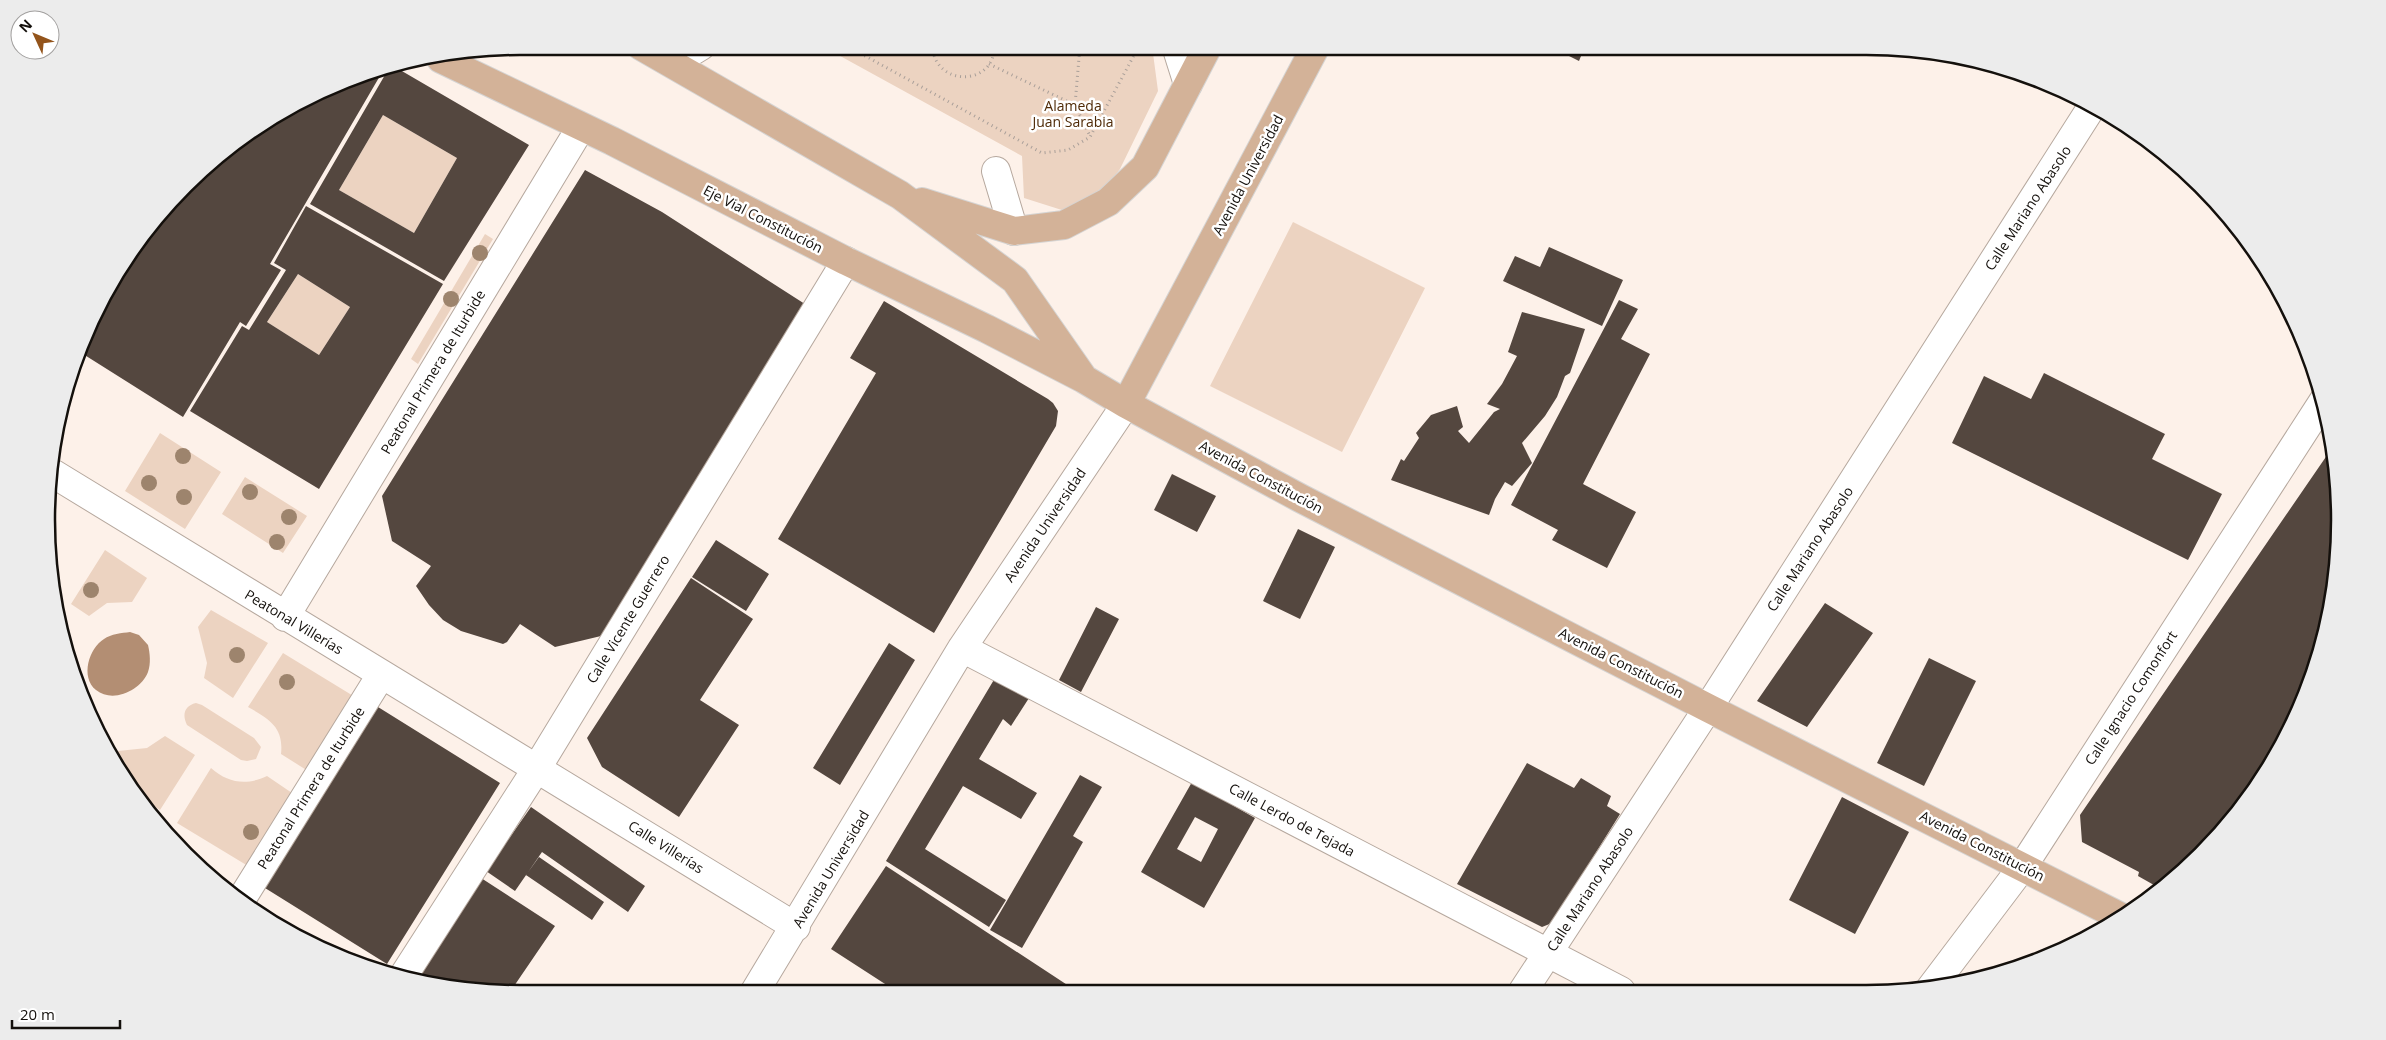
<svg xmlns="http://www.w3.org/2000/svg" width="2386" height="1040" font-family="'Open Sans',sans-serif">
<style>
.green{fill:#ecd3c1}
.water{fill:#b38e73}
.building{fill:#54473f;fill-rule:evenodd}
.lines{fill:none;stroke-linecap:round;stroke-linejoin:round}
.minor-casing{stroke:#b6a89e;stroke-width:30}
.major-casing{stroke:#d5d4d3;stroke-width:30}
.path{stroke:#a99f99;stroke-width:3;stroke-dasharray:1 4;stroke-linecap:butt}
.minor{stroke:#fff;stroke-width:28}
.major{stroke:#d3b298;stroke-width:28}
.tree{fill:#9d846d}
.labels{text-anchor:middle;stroke-width:5;stroke-linejoin:round;paint-order:stroke}
.park-label{font-size:14px;fill:#4f2a07;stroke:#fff}
.street-label{font-size:14px;fill:#14100c;stroke:#fff}
.rim{fill:none;stroke:#14100c;stroke-width:2.5}
</style>
<rect width="100%" height="100%" fill="#fdf1e9"/>
<path class="green" d="M822,46H1152L1158,91L1120,169L1097,200L1065,211L1024,198L1022,156Z
M383,115L457,158L414,233L339,190Z
M1293,222L1425,288L1342,452L1210,386Z
M485,234L493,239L418,364L411,359Z
M298,274L350,307L319,355L267,322Z
M160,433L221,472L185,529L125,491Z
M245,477L307,516L283,553L222,514Z
M105,550L147,578L132,602L107,603L89,616L71,604Z
M211,610L268,643L233,698L204,678L207,663L198,627Z
M283,653L355,697L308,771L281,754C284,727 269,719 248,707Z
M196,703L202,705L254,738L261,747L256,759L247,761L241,760L187,725C182,715 184,706 196,703Z
M165,736L195,755L160,810L146,801L112,760L118,751L147,748Z
M211,768C228,783 246,786 267,776L292,793L248,866L177,823Z"/>
<path class="water" d="M130,632L139,635L148,645C150,653 151,664 148,672C141,690 113,704 96,690C80,677 89,648 104,639C111,634 122,633 130,632Z"/>
<path class="building" d="M1549,46H1585L1579,61Z
M395,67L529,145L444,281L310,204L389,68ZM383,115L457,158L414,233L339,190Z
M384,69L270,264L281,270L246,326L240,322L183,417L83,354L106,294L123,267L208,164L283,110L367,71Z
M585,170L662,212L808,306L601,636L555,647L520,624L507,642L503,644L461,631L443,620L429,605L416,586L431,566L392,541L382,496Z
M306,206L443,284L319,489L190,411L242,326L249,330L286,270L274,263ZM298,274L350,307L319,355L267,322Z
M1549,247L1623,280L1602,326L1503,281L1515,256L1540,267Z
M1619,300L1638,309L1621,339L1650,354L1583,484L1636,512L1607,568L1552,540L1558,530L1511,505Z
M884,301L1048,399L1053,403L1058,411L1056,426L934,633L778,539L876,373L850,358Z
M1522,312L1585,329L1570,373L1565,376L1557,397L1545,416L1522,443L1532,463L1512,486L1505,482L1495,499L1489,515L1391,480L1401,459L1404,461L1419,438L1416,433L1431,415L1457,406L1463,427L1458,431L1469,443L1494,412L1500,409L1487,404L1502,384L1517,356L1508,352Z
M2044,373L2165,434L2152,459L2222,494L2188,560L1952,443L1984,376L2031,399Z
M2332,448L2339,489L2336,582L2315,673L2242,808L2161,889L2138,876L2139,872L2082,842L2080,815Z
M1172,474L1216,496L1197,532L1154,510Z
M1298,529L1335,547L1300,619L1263,601Z
M716,540L769,574L746,611L692,577Z
M691,578L753,619L700,700L739,725L679,817L602,767L587,738Z
M1825,603L1873,633L1807,727L1757,701Z
M1096,607L1119,619L1081,692L1059,680Z
M889,643L915,660L840,785L813,768Z
M1929,658L1976,681L1924,786L1877,763Z
M995,678L1029,698L1011,726L1003,719L979,759L1037,793L1021,819L963,786L925,849L1006,900L989,927L886,861Z
M378,707L500,783L387,964L265,888Z
M1527,763L1574,788L1581,778L1611,796L1607,806L1620,814L1552,923L1542,927L1457,884Z
M1080,775L1102,787L1073,836L1083,842L1022,948L990,930Z
M1192,782L1255,818L1204,908L1141,872ZM1195,817L1218,829L1201,862L1177,849Z
M1842,797L1909,832L1855,934L1789,900Z
M531,807L645,886L628,912L542,852L515,891L486,871Z
M539,857L604,902L592,920L526,875Z
M886,866L1078,992L899,993L831,949Z
M478,876L555,926L510,992L416,977Z"/>
<g class="lines">
<defs>
<path id="minor" d="M1176,46L1188,84
M673,63L701,46
M996,171L1014,231
M54,474L796,927
M285,617L581,127
M962,648L1621,991
M241,900L381,675
M404,975L537,768L846,261
M1930,989L2023,866L2324,400
M1523,991L1708,708L2093,105
M754,993L962,648L1126,404"/>
<path id="major" d="M641,46L900,195L1015,280L1082,376
M441,59L612,141L846,261L987,329L1084,379L1126,404L1300,498L1708,708L2119,916
M922,202L1014,231L1064,225L1108,202L1145,167L1208,46
M1126,404L1316,46"/>
</defs>
<use href="#minor" class="minor-casing"/>
<use href="#major" class="major-casing"/>
<path class="path" d="M847,46L1042,153L1068,150L1090,137L1139,46
M932,46C936,89 996,85 994,46
M1080,46L1075,105L1090,136
M989,64L1075,105"/>
<use href="#minor" class="minor"/>
<use href="#major" class="major"/>
</g>
<g class="tree">
<circle cx="480" cy="253" r="8"/>
<circle cx="451" cy="299" r="8"/>
<circle cx="183" cy="456" r="8"/>
<circle cx="149" cy="483" r="8"/>
<circle cx="250" cy="492" r="8"/>
<circle cx="184" cy="497" r="8"/>
<circle cx="289" cy="517" r="8"/>
<circle cx="277" cy="542" r="8"/>
<circle cx="91" cy="590" r="8"/>
<circle cx="237" cy="655" r="8"/>
<circle cx="287" cy="682" r="8"/>
<circle cx="251" cy="832" r="8"/>
</g>
<g class="labels">
<g class="park-label">
<text x="1073" y="111">Alameda<tspan x="1073" dy="16">Juan Sarabia</tspan></text>
</g>
<g class="street-label">
<text transform="translate(1248 175) rotate(-62)" y="5">Avenida Universidad</text>
<text transform="translate(2028 208) rotate(-57)" y="5">Calle Mariano Abasolo</text>
<text transform="translate(763 219) rotate(27)" y="5">Eje Vial Constitución</text>
<text transform="translate(433 372) rotate(-59)" y="5">Peatonal Primera de Iturbide</text>
<text transform="translate(1261 477) rotate(28)" y="5">Avenida Constitución</text>
<text transform="translate(1045 525) rotate(-56)" y="5">Avenida Universidad</text>
<text transform="translate(1810 549) rotate(-57)" y="5">Calle Mariano Abasolo</text>
<text transform="translate(628 619) rotate(-59)" y="5">Calle Vicente Guerrero</text>
<text transform="translate(294 622) rotate(31)" y="5">Peatonal Villerías</text>
<text transform="translate(1621 663) rotate(27)" y="5">Avenida Constitución</text>
<text transform="translate(2131 698) rotate(-57)" y="5">Calle Ignacio Comonfort</text>
<text transform="translate(311 788) rotate(-58)" y="5">Peatonal Primera de Iturbide</text>
<text transform="translate(1292 820) rotate(28)" y="5">Calle Lerdo de Tejada</text>
<text transform="translate(1982 846) rotate(27)" y="5">Avenida Constitución</text>
<text transform="translate(666 847) rotate(32)" y="5">Calle Villerías</text>
<text transform="translate(831 869) rotate(-59)" y="5">Avenida Universidad</text>
<text transform="translate(1590 889) rotate(-57)" y="5">Calle Mariano Abasolo</text>
</g>
</g>
<path d="M0 0H2386V1040H0ZM520 55H1866A465 465 0 0 1 2331 520V520A465 465 0 0 1 1866 985H520A465 465 0 0 1 55 520V520A465 465 0 0 1 520 55Z" fill="#ececec" fill-rule="evenodd"/>
<path class="rim" d="M520 55H1866A465 465 0 0 1 2331 520V520A465 465 0 0 1 1866 985H520A465 465 0 0 1 55 520V520A465 465 0 0 1 520 55Z"/>
<g transform="translate(35 35) rotate(314)"><circle r="24" fill="#ffffff" stroke="#a19f9e"/>
<path d="M0-4L9 19L0 12L-9 19Z" fill="#93541b"/>
<text y="-8" font-size="14" font-weight="bold" text-anchor="middle" fill="#14100c">N</text>
</g>
<path d="M12 1020v8h108v-8" fill="none" stroke="#14100c" stroke-width="2.5"/>
<text x="20" y="1020" font-size="15" fill="#14100c" stroke="#ffffff" stroke-width="4" paint-order="stroke">20 m</text>
</svg>
